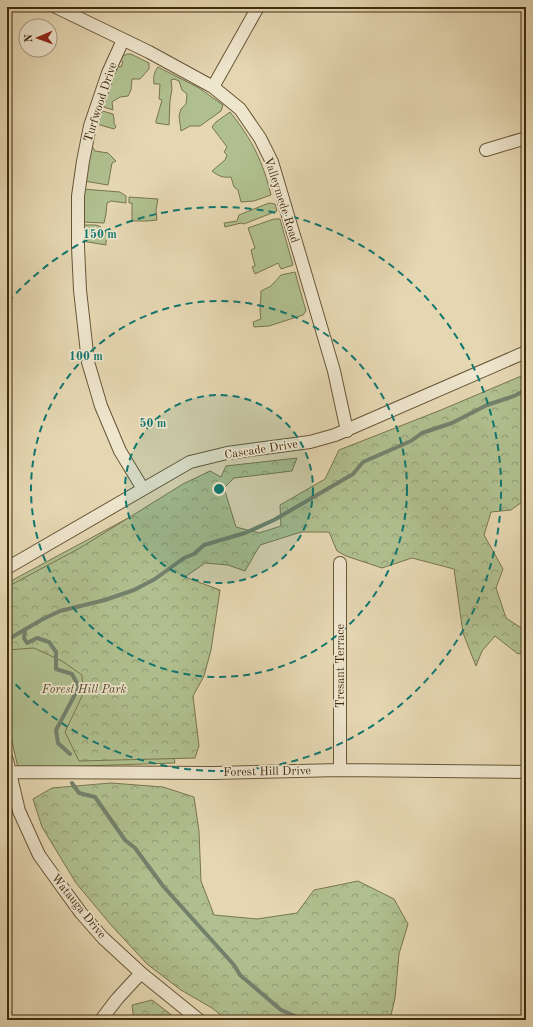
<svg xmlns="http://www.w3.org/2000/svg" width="533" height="1027" font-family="'Old Standard TT',serif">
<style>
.green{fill:#b0bf8f;stroke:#78754e}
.forest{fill:url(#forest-crowns);stroke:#78754e}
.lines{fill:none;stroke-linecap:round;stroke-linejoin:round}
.stream{stroke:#73816c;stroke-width:4}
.street-casing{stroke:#685637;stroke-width:14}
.street{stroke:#eee5cd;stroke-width:12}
.ring{fill:none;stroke:#0f766e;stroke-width:2;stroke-dasharray:7 5}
.labels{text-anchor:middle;stroke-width:3.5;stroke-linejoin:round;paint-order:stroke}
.street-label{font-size:12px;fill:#3f2b0e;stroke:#eee5cd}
.park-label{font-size:12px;font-style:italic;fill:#564928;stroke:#eee5cd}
.centre{fill:#0f766e;stroke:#eee5cd;stroke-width:2}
.ring-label{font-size:12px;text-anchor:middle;font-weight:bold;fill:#0f766e;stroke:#eee5cd;stroke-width:3.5;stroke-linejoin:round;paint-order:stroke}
</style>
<defs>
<pattern id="forest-crowns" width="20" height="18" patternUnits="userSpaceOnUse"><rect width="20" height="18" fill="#b0bf8f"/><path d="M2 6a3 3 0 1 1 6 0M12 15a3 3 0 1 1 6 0" fill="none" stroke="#919b73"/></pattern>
</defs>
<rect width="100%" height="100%" fill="#e5d7b2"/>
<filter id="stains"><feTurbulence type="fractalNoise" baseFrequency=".005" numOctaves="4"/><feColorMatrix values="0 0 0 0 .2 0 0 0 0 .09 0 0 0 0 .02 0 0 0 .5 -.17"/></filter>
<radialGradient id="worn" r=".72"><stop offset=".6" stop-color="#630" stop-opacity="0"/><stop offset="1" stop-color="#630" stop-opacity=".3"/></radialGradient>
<path class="green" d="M127,54H131L149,63V69L140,79H132L131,90L128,96L120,97L112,102L113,110L101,106L117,66L121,67L123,62L120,60L123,56Z
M158,67L199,88L223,105L221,111L200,126H190L181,131L179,116L181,109L186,104L187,94L182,90L179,81L174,79L171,80L172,89L170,101L169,125L156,123V121L162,100L159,99L160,84H154C153,78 154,72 158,67Z
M99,110L113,114L114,119V123L116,127L114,129L100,125L96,122Z
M230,112C252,139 263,162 271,195L254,201L241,202L238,190L234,187L231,177C223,178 218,176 212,171L225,160L227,155L224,152L227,147L212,127L216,122Z
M90,143L95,151L108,153L116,161L112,163L108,185L84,181Z
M83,189L120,192L126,196V203L111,201L107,203L106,214L104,223L82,222Z
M129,197L158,199L156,210L157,220L148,221H132V203H129Z
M269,203L275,204L277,211L244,224L241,223L225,227L224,223L237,221L239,215Z
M274,219H280L293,265L281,269L278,263L255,274L252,267L255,266L251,250L255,248L248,228Z
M82,225H96L101,227L102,231L109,234V238L106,241V245L82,241Z
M295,272L306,311L303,315L269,326L254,327L253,322L261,319C259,311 261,300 261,291L271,286L281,275Z
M130,517L137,541L175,763L18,768L7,719V583Z"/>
<path class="forest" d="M526,374V465L522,472L526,499L511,510L491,512L484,535L503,569L496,588L506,618L526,631V651L518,654L495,636L482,651L476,666L463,633L454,569L412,558L382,568L346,556L337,551L329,532H301L260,545L245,571L228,565L205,563L185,577L220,590L211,650L204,676L193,696L199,746L195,758L79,761L65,732L83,694L82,675L62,661L34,648L7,650V587L80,548L183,484L210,471L221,477L226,466L297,458L292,471L234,478L224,488L236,527L259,533L281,526L280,505L325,479L339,450L441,410Z
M111,783L163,787L194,797L199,831L201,881L214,915L257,919L297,913L314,890L358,881L394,899L408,924L399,954L395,998L391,1015L393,1020H227L212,1008L181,990L147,964L111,925L76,883L42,827L33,799L52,788Z
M152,1000L178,1020H134L132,1005Z"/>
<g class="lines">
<path class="stream" d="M25,629L24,638L27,643L37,638L49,642L56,652V669L72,674L79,687L56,730L58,743L70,754
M7,640L43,619L60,611L105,600L134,590L155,579L184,558L194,554L204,545L245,533L274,520L353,474L363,462L411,441L422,433L452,423L487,405L514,396L526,390
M72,783L79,793L95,797L125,840L135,848L163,886L234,965L240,975L281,1010L304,1020"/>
<defs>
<path id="street" d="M56,7L149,52L213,87L240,109L260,138L272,162L301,259L334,371L347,431
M123,40L108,73L90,126L83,161L78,196V247L80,290L88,362L101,406L120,451L143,489
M213,87L258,7
M486,150L526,138
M7,568L190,462L227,453L310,442L335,435L526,352
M7,760L19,811L39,855L62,887L81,913L103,938L141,973L199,1020
M340,770V563
M7,772L213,773L340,770L526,772
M101,1020L117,999L141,973"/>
</defs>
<use href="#street" class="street-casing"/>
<use href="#street" class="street"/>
</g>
<circle cx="219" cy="489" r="94" fill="#0f766e" fill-opacity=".12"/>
<g class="ring">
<circle cx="219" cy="489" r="94"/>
<circle cx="219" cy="489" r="188"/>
<path d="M8 302A282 282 0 1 1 8 676"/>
</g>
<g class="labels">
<g class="street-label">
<text transform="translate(100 102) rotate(-72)" y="4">Turfwood Drive</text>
<text transform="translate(282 200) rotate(72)" y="4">Valleymede Road</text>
<text transform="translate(261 449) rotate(-9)" y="4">Cascade Drive</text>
<text transform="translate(340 666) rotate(-90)" y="4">Tresant Terrace</text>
<text transform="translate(267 771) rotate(-1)" y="4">Forest Hill Drive</text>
<text transform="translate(79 906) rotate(51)" y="4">Watauga Drive</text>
</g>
<g class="park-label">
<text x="84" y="693">Forest Hill Park</text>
</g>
</g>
<circle cx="219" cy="489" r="6" class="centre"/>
<g class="ring-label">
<text x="100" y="238">150 m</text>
<text x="86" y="360">100 m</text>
<text x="153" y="427">50 m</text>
</g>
<rect width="533" height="1027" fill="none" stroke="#e5d7b2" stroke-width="24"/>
<rect x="8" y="8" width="517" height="1011" fill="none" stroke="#3f2b0e" stroke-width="2"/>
<rect x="12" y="12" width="509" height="1003" fill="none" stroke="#3f2b0e"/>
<g transform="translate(38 38) rotate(268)"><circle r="19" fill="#eee5cd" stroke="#a89b81"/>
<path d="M0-3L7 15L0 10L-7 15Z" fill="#8f2418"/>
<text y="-6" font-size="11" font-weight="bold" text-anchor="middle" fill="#3f2b0e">N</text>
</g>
<rect width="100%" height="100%" filter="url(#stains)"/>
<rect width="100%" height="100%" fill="url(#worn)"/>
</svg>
